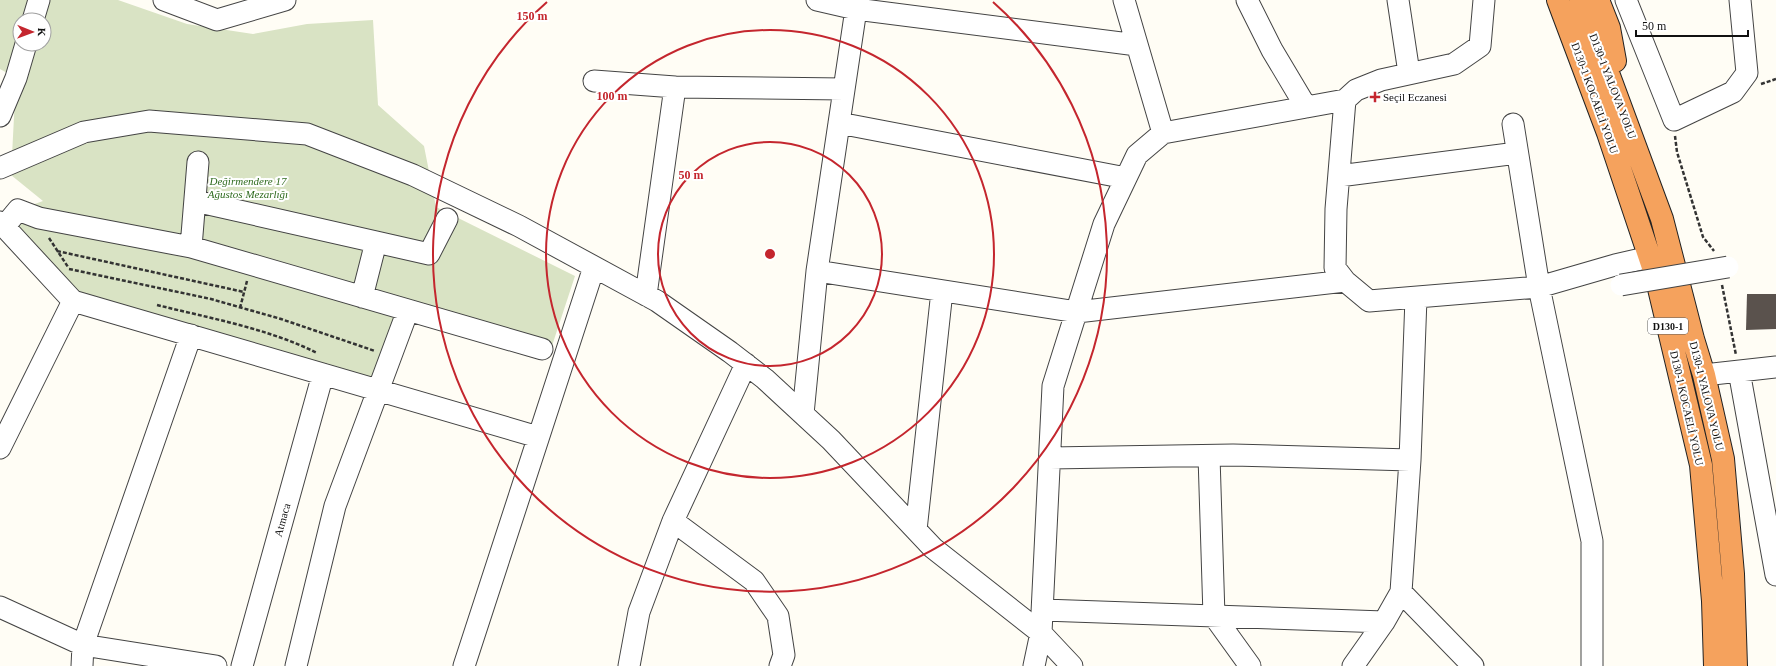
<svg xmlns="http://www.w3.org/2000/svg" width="1776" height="666" font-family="'Times New Roman',serif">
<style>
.cemetery{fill:#d9e3c4;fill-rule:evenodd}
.building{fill:#5a524d}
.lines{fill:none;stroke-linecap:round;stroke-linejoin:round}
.minor-casing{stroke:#444;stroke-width:23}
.highway-casing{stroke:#222;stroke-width:24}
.path{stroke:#333;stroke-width:2.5;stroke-dasharray:4 2;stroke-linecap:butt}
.minor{stroke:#fff;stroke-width:21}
.highway{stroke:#f5a25d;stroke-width:22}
.minor-bridge-casing{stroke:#444;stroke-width:23;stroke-linecap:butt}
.minor-bridge{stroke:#fff;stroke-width:21}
.ring{fill:none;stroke:#c4262e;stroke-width:2}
.poi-dot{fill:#c4262e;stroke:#fff;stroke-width:1.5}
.labels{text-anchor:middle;stroke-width:4;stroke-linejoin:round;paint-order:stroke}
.shield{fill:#fff;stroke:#585858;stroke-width:1}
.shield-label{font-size:10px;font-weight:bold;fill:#111}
.street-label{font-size:11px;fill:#111;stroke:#fff}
.poi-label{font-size:11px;fill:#111;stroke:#fff;text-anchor:start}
.park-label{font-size:11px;font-style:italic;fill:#2f6b1f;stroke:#fff}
.centre{fill:#c4262e;stroke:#fff;stroke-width:2}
.ring-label{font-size:12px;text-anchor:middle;font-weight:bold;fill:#c4262e;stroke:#fff;stroke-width:4;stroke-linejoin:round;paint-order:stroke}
</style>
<rect width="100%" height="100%" fill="#fffdf5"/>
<path class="cemetery" d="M0,0H118L187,24L253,34L307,24L373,20L378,105L424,146L436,207L575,276L548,358L411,318L383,391L75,296L10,227L18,210L43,201L11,175L16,78L0,69ZM20,20H44V44H20Z"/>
<path class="building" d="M1747,294H1776V329L1746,330Z"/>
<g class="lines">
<defs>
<path id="minor" d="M164,0L217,20L285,0
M817,0L856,9L1137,45
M1124,0L1163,133
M1247,0L1272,50L1306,107
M1398,0L1409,73
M1484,0L1480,46L1454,64L1381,80L1356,90L1345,100L1336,209L1335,268L1345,281L1369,301L1539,287L1615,265L1650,257
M1626,0L1674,120L1733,92L1747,73L1740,0
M33,20L39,0
M594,81L675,87L646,295
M675,87L844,89
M0,116L16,78L26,44
M839,123L1126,178
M1513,124L1539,287L1592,541V666
M0,168L84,132L149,121L307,134L413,175L519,226L657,301L730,352L765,379L831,440L933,548L1041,633L1072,666
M1339,176L1517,153
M195,201L429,254L447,219
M0,222L73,301L538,437
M4,227L18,210L39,218L191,247L198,162
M191,247L542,349
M817,271L1077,312L1345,281
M362,297L376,242
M1739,371L1776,575
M1704,375L1776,367
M803,414L817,271L856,9
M0,448L73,301
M1209,456L1214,616L1250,666
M1050,458L1233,455L1410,460
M673,521L754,581L778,616L784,655L780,666
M916,530L942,291
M1401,592L1473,666
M0,607L83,645L216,666
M1043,610L1384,622
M82,666L83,645L191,335
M242,666L323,374
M296,666L335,506L408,310
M464,666L594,267
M629,666L639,612L673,521L746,364
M1034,666L1041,633L1053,386L1104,224L1137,155L1163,133L1345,100
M1353,666L1384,622L1401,592L1410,460L1416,298"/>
<path id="highway" d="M1558,0L1608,133L1656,276L1701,465L1713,601L1715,666
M1581,0L1662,219L1693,339L1704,375L1723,459L1733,574L1736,666
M1598,0L1609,28L1615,61"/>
</defs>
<use href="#minor" class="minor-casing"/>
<use href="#highway" class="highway-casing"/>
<path class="path" d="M1761,84L1776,79
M1675,136L1677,152L1703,237L1714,251
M49,238L68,267
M57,251L244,292
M69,269L211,299L281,319L375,351
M1722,285L1736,355
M157,305C209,318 270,329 317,353
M240,308L247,281"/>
<use href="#minor" class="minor"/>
<use href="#highway" class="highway"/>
<defs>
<path id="minor-bridge" d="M1621,285L1728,267"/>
</defs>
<use href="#minor-bridge" class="minor-bridge-casing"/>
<use href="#minor-bridge" class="minor-bridge"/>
</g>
<g class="ring">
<circle cx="770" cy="254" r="112"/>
<circle cx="770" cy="254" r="224"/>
<path d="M993 2A337 337 0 1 1 547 2"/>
</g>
<path class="poi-dot" d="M1373 91h4v4h4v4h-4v4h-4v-4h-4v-4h4z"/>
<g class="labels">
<rect class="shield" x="1648" y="318" width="40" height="16" rx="3"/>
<g class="shield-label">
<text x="1668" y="330">D130-1</text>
</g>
<g class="street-label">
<text transform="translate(1613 86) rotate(69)" y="4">D130-1 YALOVA YOLU</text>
<text transform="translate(1595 98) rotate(70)" y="4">D130-1 KOCAELİ YOLU</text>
<text transform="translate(1707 396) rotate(76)" y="4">D130-1 YALOVA YOLU</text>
<text transform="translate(1687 408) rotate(77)" y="4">D130-1 KOCAELİ YOLU</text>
<text transform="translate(282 520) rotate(-74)" y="4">Atmaca</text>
</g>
<g class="poi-label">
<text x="1383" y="101">Seçil Eczanesi</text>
</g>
<g class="park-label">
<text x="248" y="185">Değirmendere 17<tspan x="248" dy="13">Ağustos Mezarlığı</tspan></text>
</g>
</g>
<circle cx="770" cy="254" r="6" class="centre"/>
<g class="ring-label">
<text x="532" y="20">150 m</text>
<text x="612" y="100">100 m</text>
<text x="691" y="179">50 m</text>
</g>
<g transform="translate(32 32) rotate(91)"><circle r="19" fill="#ffffff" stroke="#a0a0a0"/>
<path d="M0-3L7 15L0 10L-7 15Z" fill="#c4262e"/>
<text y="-6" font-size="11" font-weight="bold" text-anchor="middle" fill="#111111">K</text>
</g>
<path d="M1636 30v6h112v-6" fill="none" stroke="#111111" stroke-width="2"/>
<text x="1642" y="30" font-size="12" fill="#111111" stroke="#ffffff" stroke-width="3" paint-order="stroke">50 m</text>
</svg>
